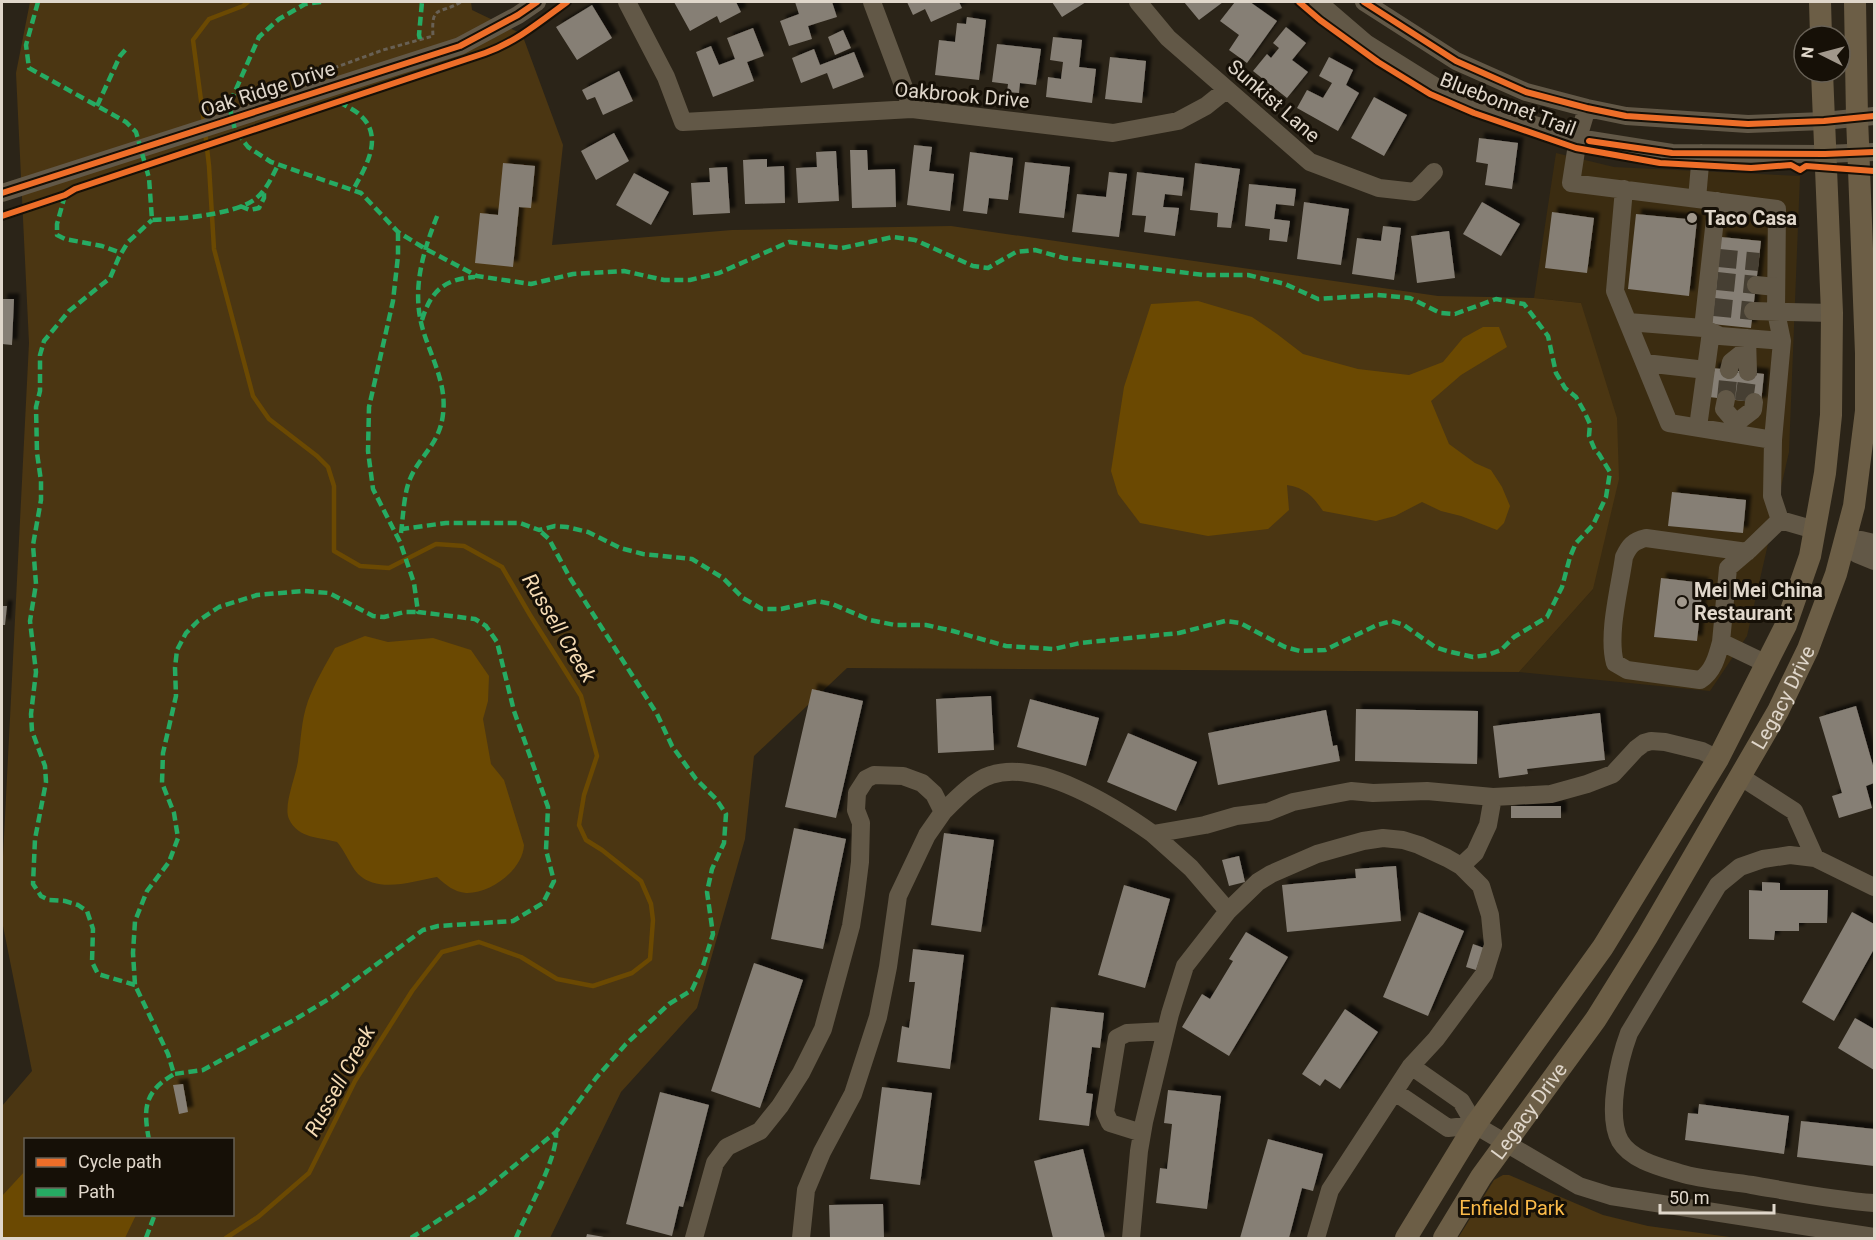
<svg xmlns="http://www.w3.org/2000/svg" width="1876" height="1240" font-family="Roboto,sans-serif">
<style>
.built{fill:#3b2c11}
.green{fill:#4b3612;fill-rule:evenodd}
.water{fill:#6b4902}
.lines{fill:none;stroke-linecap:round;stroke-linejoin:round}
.stream{stroke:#6b4902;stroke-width:4.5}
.building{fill:#867f75;filter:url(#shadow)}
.minor-tunnel{stroke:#463f33;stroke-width:18;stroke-dasharray:18 9;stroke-linecap:butt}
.path{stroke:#686054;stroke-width:3;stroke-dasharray:4.5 3;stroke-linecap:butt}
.minor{stroke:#625847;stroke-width:18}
.major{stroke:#6c5e46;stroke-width:22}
.quiet{stroke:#26ab63;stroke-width:4.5;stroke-dasharray:9 4.5;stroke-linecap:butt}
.cycleway-casing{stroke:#161007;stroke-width:10}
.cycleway{stroke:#ee6e29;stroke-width:6}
.poi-dot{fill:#a1988c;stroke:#161007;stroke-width:2}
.labels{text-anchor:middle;stroke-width:6;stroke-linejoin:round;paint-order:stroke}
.street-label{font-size:20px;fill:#e0d7cb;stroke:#161007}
.poi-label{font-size:20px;font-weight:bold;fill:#e0d7cb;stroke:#161007;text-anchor:start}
.park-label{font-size:20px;fill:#fcbb49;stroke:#161007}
.water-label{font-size:21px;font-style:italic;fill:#f5dbb4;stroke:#161007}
</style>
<defs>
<filter id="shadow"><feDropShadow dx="5.5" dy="-5.5" stdDeviation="1.5" flood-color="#0009"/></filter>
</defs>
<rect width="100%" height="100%" fill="#2b2418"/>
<path class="built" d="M1556,153L1614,167L1800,176L1789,452L1747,636L1710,691L1519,672L1593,589L1581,303L1534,298Z"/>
<path class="green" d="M30,2H471L472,10L522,34L563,145L552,245L732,230L951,226L1438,296L1534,298L1581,303L1617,418L1619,479L1593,589L1519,672L847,668L754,756L745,839L697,1008L621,1092L550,1238H2V1106L32,1071L2,921V876L29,343L16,73ZM26,1140H232V1214H26Z
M1503,1175H1509L1603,1215L1648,1226L1737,1238H1458L1494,1180Z"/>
<path class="water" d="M1198,301L1252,317L1277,334L1303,354L1358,369L1409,375L1443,362L1463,338L1483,327H1499L1507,347L1461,375L1431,401L1449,444L1475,463L1491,470L1502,487L1510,506L1504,523L1497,530L1461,516L1441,511L1422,502L1395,516L1376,521L1323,511C1313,496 1305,488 1287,485L1289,510L1268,529L1208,536L1140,523L1118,494L1111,471L1124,387L1151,304Z
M365,636L388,642L433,638L471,650L489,676L488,701L483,719L491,764L504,780L524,845C523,870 490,894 466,893C454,892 446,885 437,877C413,881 379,894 358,874C350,865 345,851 337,842C320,837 298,839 289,819C283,806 296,776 298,761C301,740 301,721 308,701C315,683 325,665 335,648Z
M25,1171L26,1214L136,1215L125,1238H2V1196Z"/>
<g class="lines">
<path class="stream" d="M204,123L193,40L209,19L243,6L248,2
M205,131L209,166L214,249L253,396L269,419L317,456L328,467L334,486V551L360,566L389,568L436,544L464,546L502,567L530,615L581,696L597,756L584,795L579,825L586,840L602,850L641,881L651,904L653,920L650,959L632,973L593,986L557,979L521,957L479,942L442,952L412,991L355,1081L309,1173L258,1217L226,1238"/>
</g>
<path class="building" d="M674,2H736L741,12L720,23L717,16L690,31Z
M795,2H832L837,17L808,26L812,39L789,46L780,21L799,14Z
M907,2H959L962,8L931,22L925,9L913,15Z
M1052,2H1086L1062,17Z
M1184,2H1223L1199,20Z
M1235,2H1250L1277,21L1247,63L1229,50L1239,35L1220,21Z
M592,5L612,38L577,60L556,27Z
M967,17L986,20L979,80L935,75L939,40L955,42L957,23L966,24Z
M1286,27L1306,43L1292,60L1308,72L1287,98L1253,71L1267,54L1271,58L1279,48L1273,43Z
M753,28L764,56L747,62L754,81L713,97L696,52L711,46L719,65L735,59L727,38Z
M843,30L851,48L835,55L828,37Z
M1053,37L1082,40L1079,67L1096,69L1092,103L1046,97L1048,77L1061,79L1063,62L1050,60Z
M997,44L1041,49L1036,85L1020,83L1019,93L1007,92L1008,84L992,82Z
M814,49L820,65L854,52L864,77L833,89L827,73L801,83L792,58Z
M1110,57L1146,61L1142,103L1105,99Z
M1329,57L1353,70L1346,85L1359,93L1338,131L1297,108L1307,90L1323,98L1332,83L1319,76Z
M619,71L633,101L603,115L595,97L587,100L582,90Z
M1374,97L1407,115L1384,156L1351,138Z
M614,133L629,161L596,180L581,151Z
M1479,138L1518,143L1512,189L1485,185L1488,164L1476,162Z
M914,145L932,147L929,171L954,174L950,211L907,205Z
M850,150H867L868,170L895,169L896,207L852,208Z
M836,151L839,201L798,203L796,168L817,167L816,152Z
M970,152L1013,158L1008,200L989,198L987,214L963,211Z
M767,159V167L784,166L785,203L745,204L743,160Z
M1025,162L1070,167L1064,218L1019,213Z
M503,163L535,166L531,208L519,207L513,267L475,263L480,213L498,215Z
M1195,163L1240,169L1231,228L1217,227L1218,213L1190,210Z
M727,167L730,213L693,215L691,183L710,182L709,168Z
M1109,172L1127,174L1119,237L1072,232L1077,194L1106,197Z
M1137,172L1184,178L1182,196L1165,194L1163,207L1179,208L1175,236L1144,232L1146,216L1132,215Z
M634,173L669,192L651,225L616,205Z
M1249,184L1296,189L1294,206L1276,204L1274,219L1290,221L1287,242L1269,240L1270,229L1245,226Z
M1304,202L1349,209L1341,265L1297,259Z
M1482,202L1520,224L1501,256L1463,234Z
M1552,212L1594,218L1587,273L1545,268Z
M1636,214L1697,220L1689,296L1628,289Z
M1383,226L1401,228L1394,280L1352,274L1357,238L1381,241Z
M1449,231L1455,278L1417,283L1411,236Z
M1721,237L1761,241L1751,328L1712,324Z
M2,299H14L12,345L2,344Z
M1713,368L1764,374L1761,403L1709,397Z
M1672,492L1746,500L1743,533L1668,526Z
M1661,578L1703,583L1697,641L1654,637Z
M2,606H7L5,625H2Z
M812,689L863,701L836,818L785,807Z
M991,696L994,750L938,753L936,699Z
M1030,699L1099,718L1086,766L1017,747Z
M1856,706L1874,769V783L1866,786L1872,808L1839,818L1832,796L1842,793L1819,717Z
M1356,709L1478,711L1477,764L1355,761Z
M1326,710L1333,746L1337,745L1340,761L1218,785L1208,733Z
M1600,713L1605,760L1527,769L1528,774L1499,778L1493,726Z
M1128,733L1197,762L1176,811L1107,782Z
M1511,806H1561V818H1511Z
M794,828L846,839L823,949L771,939Z
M944,833L994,840L981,932L931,925Z
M1239,856L1245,882L1229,886L1222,860Z
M1396,866L1401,921L1287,932L1282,885L1356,878L1355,869Z
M1762,882L1780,883V890H1828L1827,923H1799V931H1775L1774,940L1749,939V890L1762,891Z
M1124,885L1170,899L1145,988L1098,975Z
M1419,912L1464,931L1428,1016L1383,997Z
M1852,912L1874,924V949L1834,1021L1802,1002Z
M1246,932L1288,957L1229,1056L1182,1027L1202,994L1210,999L1233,961L1229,959Z
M1473,944L1484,948L1476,970L1466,967Z
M913,949L964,955L950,1069L897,1062L902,1026L909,1028L915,982H909Z
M754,963L803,980L760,1108L711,1091Z
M1051,1007L1104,1013L1100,1048L1092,1047L1086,1093L1093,1094L1089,1126L1039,1120Z
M1345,1009L1378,1032L1340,1089L1325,1079L1320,1086L1302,1074Z
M1855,1018L1874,1029V1070L1838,1048Z
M183,1084L188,1112L179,1114L173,1085Z
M882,1087L932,1093L920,1185L870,1179Z
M1168,1090L1221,1096L1207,1209L1156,1203L1160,1168L1167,1169L1172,1124L1164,1123Z
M660,1092L709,1105L683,1207L679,1206L672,1236L626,1224Z
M1699,1104L1789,1116L1784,1154L1685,1140L1688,1113L1698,1114Z
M1801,1121L1874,1129V1166L1797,1157Z
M1268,1139L1323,1154L1313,1191L1302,1188L1289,1238H1240Z
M1083,1149L1105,1238H1053L1034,1161Z
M883,1204L884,1238H830L829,1205Z
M587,1234L604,1237V1238H586Z"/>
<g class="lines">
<path class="minor-tunnel" d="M1719,258L1759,262
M1717,281L1756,285
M1714,307L1753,311
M1726,399L1729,370
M1744,401L1748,372"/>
<path class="path" d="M334,68L383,50L433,36C431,4 439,15 461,2"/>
<path class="minor" d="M627,2L666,77L683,122L912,109L1113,133L1178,121L1206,106L1226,90
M872,2L912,109
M1138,2L1168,38L1310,162L1379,188L1415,192L1434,172
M1318,2L1367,44L1447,94L1518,120L1578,138L1672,153L1825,154L1874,152
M1364,2L1456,61L1526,92L1587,108L1626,116L1748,124L1824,121L1874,116
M1587,108L1578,138L1571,183L1777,209L1776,312L1782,341L1773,440L1772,496L1780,520L1749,550L1728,568L1721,642L1767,664
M1624,189L1615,291L1669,423L1773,440
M2,193L460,46L518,15L537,2
M1697,199L1701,153
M1756,285L1776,287
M1753,311L1832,313
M1628,322L1703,328L1717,201
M1703,328L1720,336L1782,341
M1747,338L1748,372
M1645,363L1706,370
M1729,370L1731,362L1746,350
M1726,399L1724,409L1736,423L1734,433
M1736,423L1753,410L1754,402
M1698,427L1711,332
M1780,520L1815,530
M1845,541L1857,554L1874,561
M1845,541L1861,540L1874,543
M1721,642C1717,657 1713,672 1700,680L1627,670L1615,663C1607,634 1620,587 1624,557C1629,546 1633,541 1646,538L1747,552
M1741,777L1794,811L1815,858
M943,812C955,800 974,780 991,775C1039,759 1115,807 1153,834L1205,825L1236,816L1268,812L1293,802L1351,791L1373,793L1427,791L1493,797L1551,794L1587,784L1613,774L1636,749L1644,743L1651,741L1665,742L1702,751L1718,759
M1153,834L1191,868L1228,911
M1461,866L1475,853L1488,825L1493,797
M1874,887L1815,858L1790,855L1763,859L1740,867L1718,885L1629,1033C1619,1060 1606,1115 1620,1141C1631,1160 1660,1167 1680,1173C1702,1180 1728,1181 1752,1185C1793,1192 1833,1200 1874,1203
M1411,1066L1461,1101L1475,1125L1579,1186L1611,1196L1874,1237
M1395,1092L1448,1128L1475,1125
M1142,1133L1110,1123L1105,1112L1117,1038L1127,1033L1166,1031
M694,1238L715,1163L727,1147L760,1131L780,1106L801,1073L823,1029L851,926L856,894L860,862L861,823L856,810L857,793L866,779L874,775L903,776L922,783L934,794L943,812L927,835L898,896L888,967L878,1017L853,1094L822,1152L806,1190L801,1238
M1131,1238L1139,1151L1144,1122L1170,1014L1185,966L1228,911L1258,882L1271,874L1317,854L1363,841L1383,838L1403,840L1419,845L1447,858L1461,866L1481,886L1490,915L1493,945L1484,974L1436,1039L1411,1066L1330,1190L1316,1238"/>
<g class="major">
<path d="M1820,2L1821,36"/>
<path d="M1406,1238L1475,1125L1603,947L1718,759L1786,625L1810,556L1825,473L1831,415L1832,313L1822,72"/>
<path id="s1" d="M1444,1238L1481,1177L1596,1019L1647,937L1778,711L1808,649L1836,574L1854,506L1866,411V353L1857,117L1855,2"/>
</g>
<path class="quiet" d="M38,2L26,45L29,68L126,122L136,132L149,178L152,220C179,219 232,215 254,200C266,191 272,177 278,165
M321,2L305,4L279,19L259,37L229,105L235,130L248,147L271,162L361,193L398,232L424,248L477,276L531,284L573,274L624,271L664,280H690L719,273L789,242L842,248L893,237L915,240L973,266L988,268L1016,252L1035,250L1064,258L1204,275H1248L1285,284L1318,299L1377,295L1410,298L1440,313L1455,314L1496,299L1524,304L1548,336L1556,373L1565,388L1576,397L1584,411L1590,424L1589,436L1595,450L1599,454L1610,472L1606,497L1593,525L1576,543L1570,557L1562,587L1547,617L1514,637L1501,650L1488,655L1473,657L1447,651L1435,647L1404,625L1392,621L1377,625L1325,650L1300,651L1285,647L1240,623L1225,621L1179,633L1080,643L1054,649L1006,646L953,631L926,625H895L870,620L832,604L817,601L781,609H762L743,598L723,578L692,559L643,554L620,548L588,532L567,527L555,526L539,530L520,523H446L402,529
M420,39L419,35L422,2
M339,102C346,106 355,110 360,115C385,137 365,168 353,190
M97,106L120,56L127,48
M65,195L57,224V235L65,239L102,246L121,253
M240,206L250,210L259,208L264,198V190
M398,232V256L393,301L369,407L368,451L373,489L400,542L414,583L418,612L475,619L486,626L497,642L514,711L548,807L546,850L554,881L543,903L513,921L438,926L423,930L332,997L294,1020L203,1070L174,1074L168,1054L135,985L133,953L135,921L147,891L169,862L178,838L174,813L162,783L163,753L176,696L175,668L177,650L186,633L198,621L219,607L257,595L304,591L329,593L373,616L384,617L405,612H418
M422,320C431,290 445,279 475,277
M401,533C403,518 404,492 410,479C420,455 440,444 443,414C447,384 431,357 423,330C411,290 423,251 438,214
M135,985L98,974L92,962L93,929L87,911L78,905L65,901L49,900L41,896L33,884L35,839L46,782L45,766L32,731L31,714L36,672L30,621L36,584L33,545L41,500V481L37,453L36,407L40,391V355L44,341L69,311L110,278L119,257L128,242L152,220
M149,1140C143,1108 144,1092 174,1074
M146,1238L155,1214
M411,1238L482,1192L556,1132L596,1078L626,1044L669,1004L692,990L703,966L713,934L707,892L712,869L724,843L726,814L716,799L696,779L672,746L657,714L570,578L549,539L539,530
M516,1238C527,1211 558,1158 556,1132"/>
<defs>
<path id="cycleway" d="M1299,2L1320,20L1378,62L1430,94L1474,113L1576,148L1660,163L1751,168L1791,165L1800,170L1806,166L1874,171
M1364,2L1456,61L1526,92L1587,108L1626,116L1748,124L1824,121L1874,116
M1589,141L1672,153L1825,154L1874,152
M2,193L460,46L518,15L537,2
M2,216L65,195L75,189L485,53C516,42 541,21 567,2"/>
</defs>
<use href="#cycleway" class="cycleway-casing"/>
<use href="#cycleway" class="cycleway"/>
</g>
<g class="poi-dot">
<circle cx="1692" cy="218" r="6"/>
<circle cx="1682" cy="602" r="6"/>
</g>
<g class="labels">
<g class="street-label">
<text transform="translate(268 89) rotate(-18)" y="7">Oak Ridge Drive</text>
<text transform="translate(962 95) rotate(5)" y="7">Oakbrook Drive</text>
<text transform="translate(1274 101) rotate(41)" y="7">Sunkist Lane</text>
<text transform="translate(1508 104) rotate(21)" y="7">Bluebonnet Trail</text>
<text dy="7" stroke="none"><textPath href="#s1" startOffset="639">Legacy Drive</textPath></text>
<text dy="7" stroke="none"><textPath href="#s1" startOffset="153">Legacy Drive</textPath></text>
</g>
<g class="poi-label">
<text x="1704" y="225">Taco Casa</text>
<text x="1694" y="597">Mei Mei China<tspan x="1694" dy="23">Restaurant</tspan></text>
</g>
<g class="park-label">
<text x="1512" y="1215">Enfield Park</text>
</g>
<g class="water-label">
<text transform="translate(559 628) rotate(59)" y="7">Russell Creek</text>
<text transform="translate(340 1081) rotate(-61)" y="7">Russell Creek</text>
</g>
</g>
<rect width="1876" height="1240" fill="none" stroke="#e0d7cb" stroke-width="6"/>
<rect x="24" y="1138" width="210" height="78" fill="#161007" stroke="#676055" stroke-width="1.5"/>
<rect x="36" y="1158" width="30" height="9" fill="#ee6e29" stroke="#676055" stroke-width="1.5"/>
<text x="78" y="1168" font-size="18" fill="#e0d7cb">Cycle path</text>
<rect x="36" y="1188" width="30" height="9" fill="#26ab63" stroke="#676055" stroke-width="1.5"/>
<text x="78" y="1198" font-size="18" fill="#e0d7cb">Path</text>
<g transform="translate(1822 54) rotate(276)"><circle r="28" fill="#161007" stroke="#676055" stroke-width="1.5"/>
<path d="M0-4.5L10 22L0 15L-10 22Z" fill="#a1988c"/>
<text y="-9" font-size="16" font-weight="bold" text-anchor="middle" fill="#e0d7cb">N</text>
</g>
<path d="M1660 1204v9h114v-9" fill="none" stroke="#e0d7cb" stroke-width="3"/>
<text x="1669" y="1204" font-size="18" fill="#e0d7cb" stroke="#161007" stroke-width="4.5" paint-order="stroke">50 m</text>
</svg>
